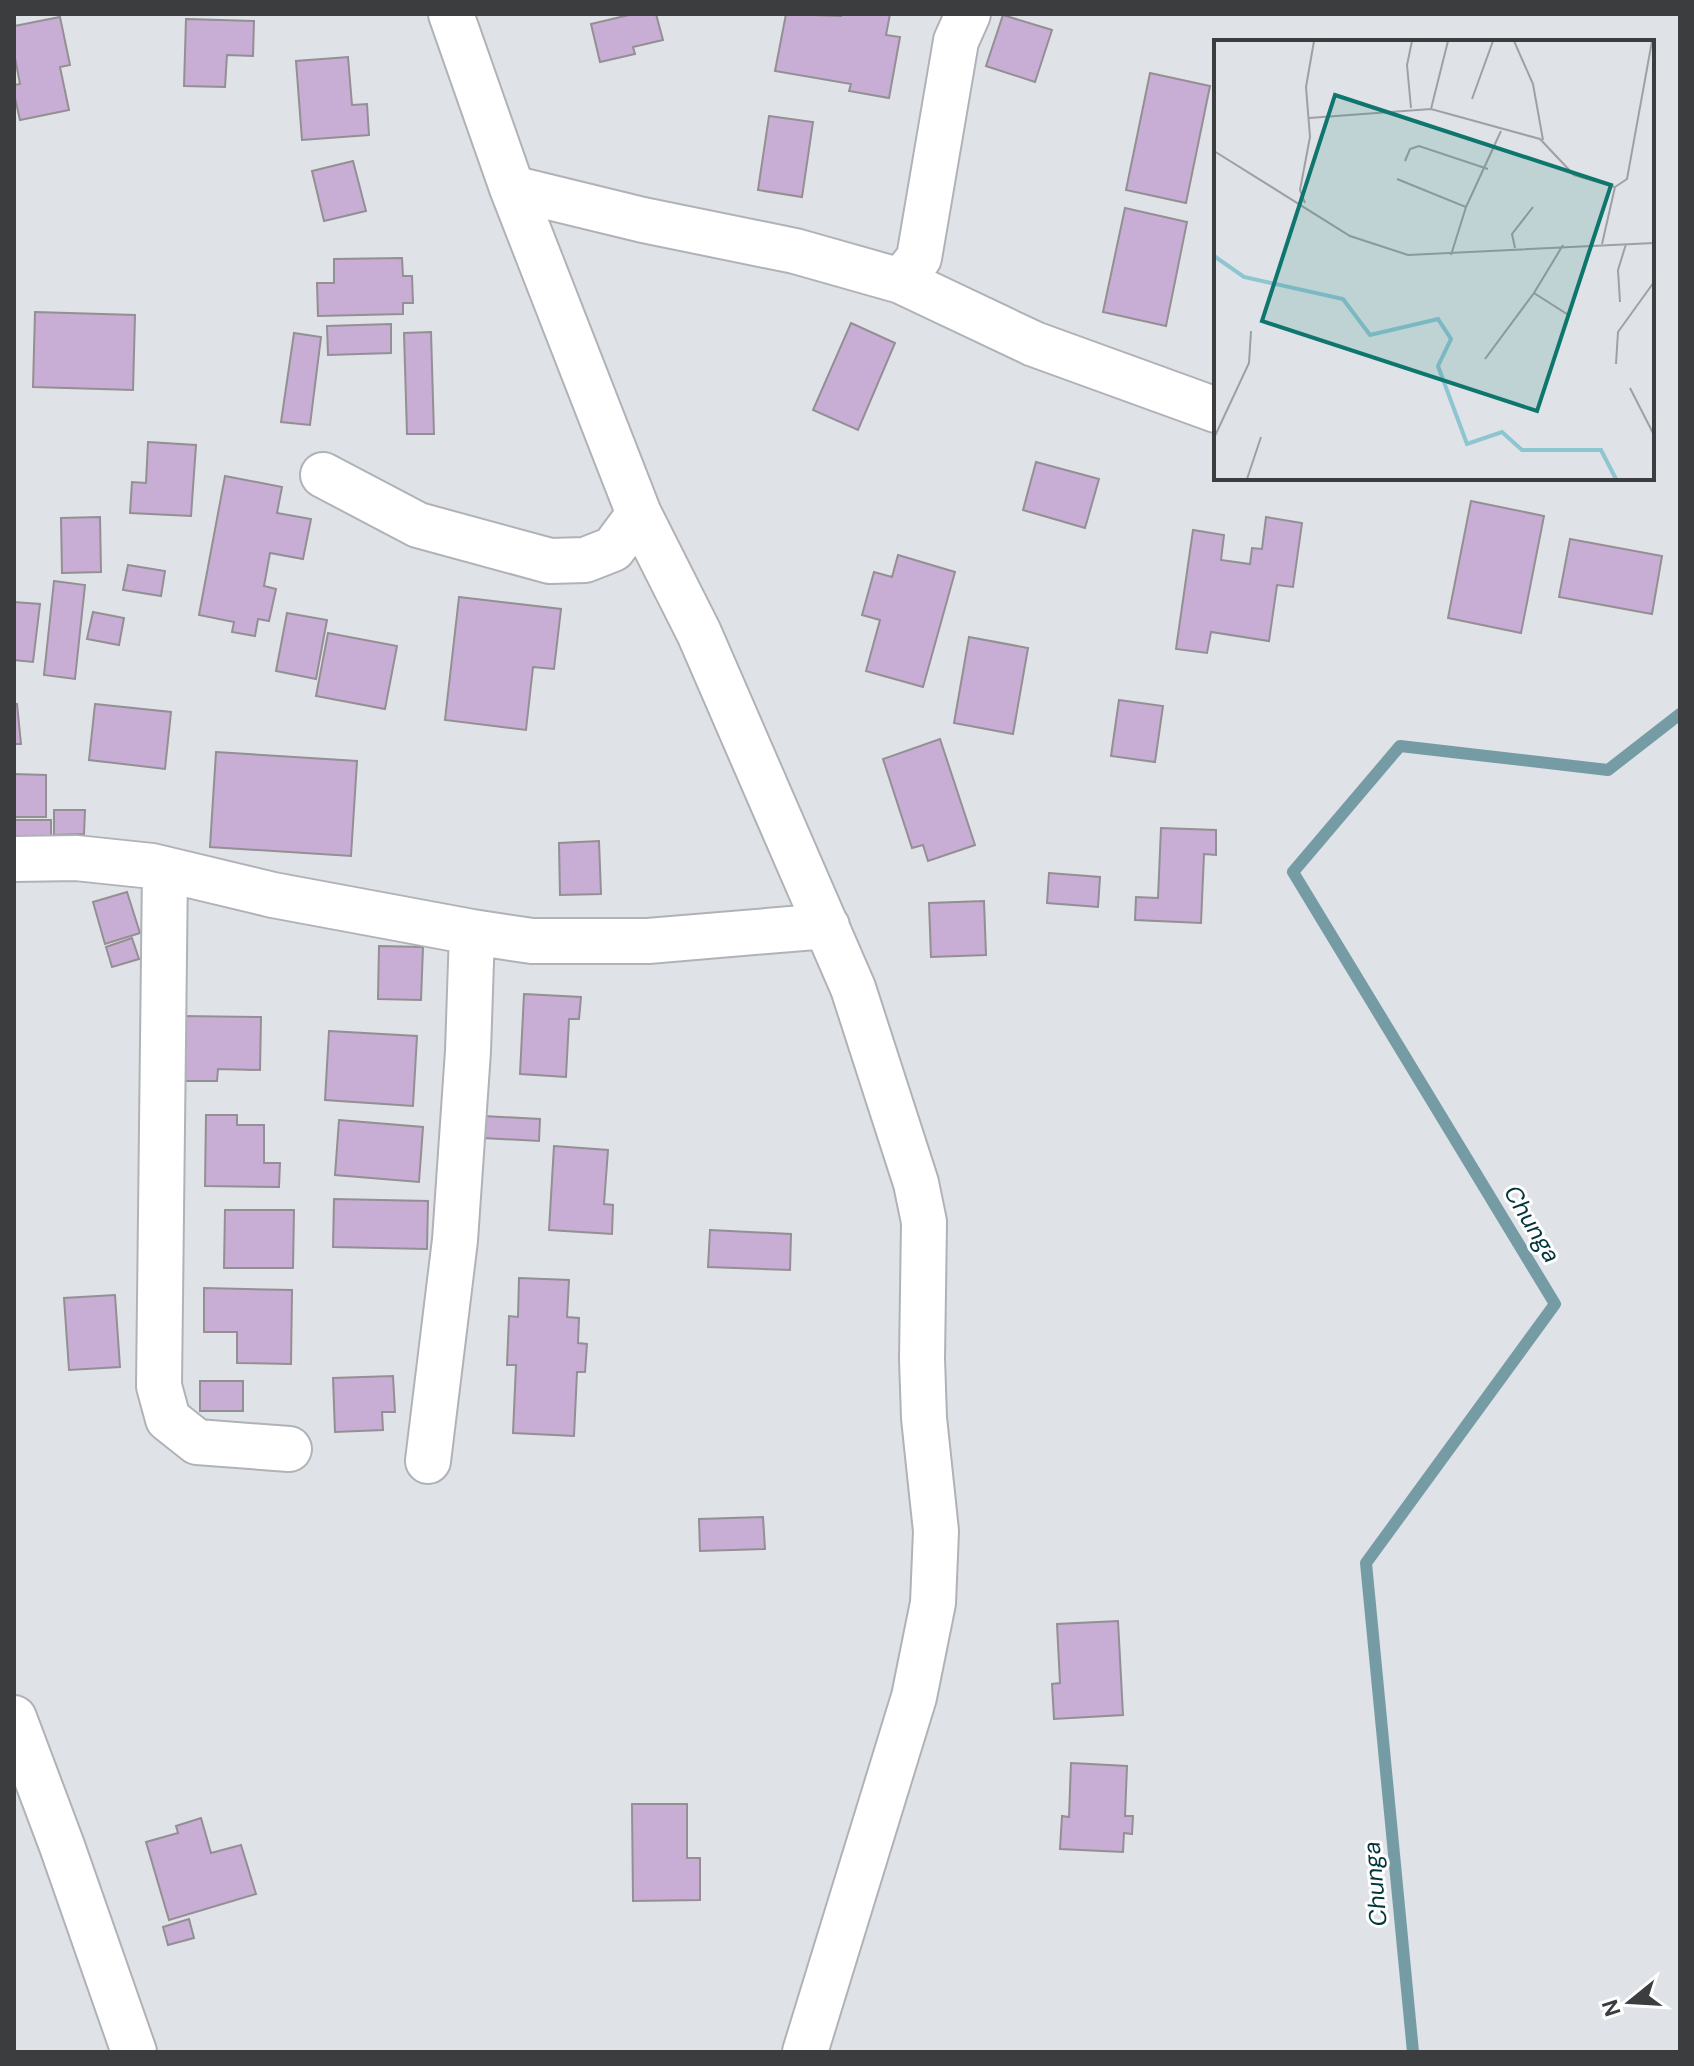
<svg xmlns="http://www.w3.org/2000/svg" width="1694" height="2066" font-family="'DM Sans',sans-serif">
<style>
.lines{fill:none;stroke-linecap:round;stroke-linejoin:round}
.stream{stroke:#759ca5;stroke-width:12}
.building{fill:#c8aed4;stroke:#938f94;stroke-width:2}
.minor-casing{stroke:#b0b2b7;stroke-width:48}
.minor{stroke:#fff;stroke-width:44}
.labels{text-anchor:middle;stroke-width:6;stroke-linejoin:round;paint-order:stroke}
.water-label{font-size:24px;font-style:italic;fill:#00353e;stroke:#fff}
.inset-river{fill:none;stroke:#8dc5d1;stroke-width:4}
.inset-road{fill:none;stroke:#9ea0a4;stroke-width:2}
.view{fill:#0f766e;fill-opacity:0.15;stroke:#0f766e;stroke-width:4}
.inset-edge{fill:none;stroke:#3c3d3f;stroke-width:4}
</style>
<rect width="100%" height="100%" fill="#dfe2e7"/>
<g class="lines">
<path class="stream" d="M1413,2052L1366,1563L1555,1304L1293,872L1400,746L1608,770L1680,714"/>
</g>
<path class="building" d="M633,14H656L663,40L633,47L635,54L600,62L591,24Z
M786,14L841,16V14H890L886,35L900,37L889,98L849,91L851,84L775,71Z
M1003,15L1052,30L1035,82L986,66Z
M60,17L70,65L60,67L69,110L20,120L14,94V85L20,84L14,53V26Z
M186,19L254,21L253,56L227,55L225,87L184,86Z
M348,57L352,105L367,104L369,135L302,140L296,61Z
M1150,73L1210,86L1186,203L1126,190Z
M769,116L813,122L802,197L758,190Z
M353,161L366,211L324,221L312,171Z
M1125,208L1187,222L1166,326L1103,312Z
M402,258L403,276H412L413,303H403V314L318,316L317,283H334V259Z
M35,312L135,315L133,390L33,387Z
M851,323L895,343L858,430L813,410Z
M391,324V353L328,355L327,326Z
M431,332L434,434H407L404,333Z
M294,333L321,337L310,425L281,422Z
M148,442L196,445L191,516L130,513L132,482L146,483Z
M1036,462L1099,479L1085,528L1023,510Z
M225,476L282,487L277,513L311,519L303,559L270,553L264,586L276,589L269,621L258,619L255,636L232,632L234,622L199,615Z
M1471,501L1544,516L1521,633L1448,618Z
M100,517L101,572L62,573L61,518Z
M1266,517L1302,523L1293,587L1277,585L1269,641L1211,632L1207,653L1176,649L1193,530L1224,535L1221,560L1250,564L1252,548L1262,549Z
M1570,539L1662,556L1652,614L1559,597Z
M898,555L955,572L923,687L866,671L880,620L862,615L874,572L892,577Z
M128,565L165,571L161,596L123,590Z
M54,581L85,585L75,679L44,675Z
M459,597L561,609L554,669L533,667L526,730L445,720Z
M14,602L40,604L33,662L14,660Z
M93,612L124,618L119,645L87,639Z
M287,613L327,620L316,679L276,671Z
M328,633L397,646L385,709L316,696Z
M969,637L1028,648L1013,734L954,723Z
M1119,700L1163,706L1155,762L1111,756Z
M14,704H17L21,744H14Z
M95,704L171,712L165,769L89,760Z
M940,739L975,845L928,861L923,845L912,848L883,759Z
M216,752L357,761L351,856L210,847Z
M14,774L46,775V817H14Z
M54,810H85L84,834L54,835Z
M14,820H51V848L14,847Z
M1161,828L1216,830V855L1204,854L1201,923L1135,920L1136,897L1158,898Z
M599,841L601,894L560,895L559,843Z
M1049,873L1100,877L1098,907L1047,903Z
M127,892L140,933L105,944L93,902Z
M984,901L986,955L931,957L929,903Z
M132,938L139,959L112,967L106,947Z
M379,946L423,947L421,1000L378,999Z
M524,994L581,997L579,1019H569L566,1077L520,1074Z
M181,1016L261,1017L260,1070L218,1069L217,1081H181Z
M329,1031L417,1036L413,1106L325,1100Z
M206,1115H237V1125H264V1163H280L279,1187L205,1186Z
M484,1116L540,1119L539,1141L483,1138Z
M339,1120L423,1127L419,1182L335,1175Z
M554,1146L608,1150L604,1204L613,1205L612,1234L549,1230Z
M334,1199L428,1201L427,1249L333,1247Z
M225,1210H294L293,1268H224Z
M710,1230L791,1234L790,1270L708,1267Z
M519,1278L569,1280L567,1317L579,1318L578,1343L587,1344L585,1372H577L574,1436L513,1433L516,1365H507L509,1316L518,1317Z
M204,1288L292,1290L291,1364L237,1363V1332H204Z
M115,1295L120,1367L69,1370L64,1298Z
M393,1376L395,1412H382L383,1430L335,1432L333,1378Z
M200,1381H243V1411H200Z
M763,1517L765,1549L700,1551L699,1519Z
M1118,1621L1123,1715L1054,1719L1052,1684L1060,1683L1057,1624Z
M1071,1763L1127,1766L1125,1816H1133L1132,1834L1124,1833L1123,1852L1060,1849L1062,1816L1069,1817Z
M632,1804H687V1858H700V1900L633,1901Z
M201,1818L211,1853L241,1845L256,1894L169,1920L146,1842L178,1833L176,1826Z
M189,1919L194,1938L168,1945L163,1927Z"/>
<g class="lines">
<defs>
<path id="minor" d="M451,14L512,188L639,514L699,633L853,988L916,1183L924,1222L922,1359L924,1418L936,1531L933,1603L914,1697L805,2052
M512,188L643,220L795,251L901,281L919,258L956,41L968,14
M901,281L1034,344L1216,410
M323,475L418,525L550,561L585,560L613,549L639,514
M14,859L76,858L152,866L273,895L472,932
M165,869L159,1386L168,1419L197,1442L289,1449
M428,1461L455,1240L468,1051L472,932L532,941H648L827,926
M14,1718L62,1846L134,2052"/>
</defs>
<use href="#minor" class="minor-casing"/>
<use href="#minor" class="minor"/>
</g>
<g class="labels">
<g class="water-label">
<text transform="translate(1532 1224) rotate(59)" y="8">Chunga</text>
<text transform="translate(1375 1884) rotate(-95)" y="8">Chunga</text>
</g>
</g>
<g transform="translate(1214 40)">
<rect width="440" height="440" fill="#dfe2e7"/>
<path class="inset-river" d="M0,216L30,237L129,259L156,295L224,279L237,299L224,326L253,404L288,392L308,410H387L402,439"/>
<path class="inset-road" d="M300,1L319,44L329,100M258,59L279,1M197,68L193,25L198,1M217,69L234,1M95,78L217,69L326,99L360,135L401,147M0,111L136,196L194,215L440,203M191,121L196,109L205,106L274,129M183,139L252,167L237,215M401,147L413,139L438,1M91,163L86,150L96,97L92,47L100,1M252,167L287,91M388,204L401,147M349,205L320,253L356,276M301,208L298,194L319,167M406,262L404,230L412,204M271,319L320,253M402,324L404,292L440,242M416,348L440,395M0,398L35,323L37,291M33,439L47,397"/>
<path class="view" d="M121,55L397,145L323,371L48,281Z"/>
<rect width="440" height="440" class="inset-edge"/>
</g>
<rect width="1694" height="2066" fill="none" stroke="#3c3d3f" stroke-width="32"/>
<g transform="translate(1630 2002) rotate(252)" stroke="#ffffff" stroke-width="6" paint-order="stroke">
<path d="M0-6L14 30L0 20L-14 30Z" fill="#3c3d3f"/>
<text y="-12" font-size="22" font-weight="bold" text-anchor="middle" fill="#3c3d3f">N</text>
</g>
</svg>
